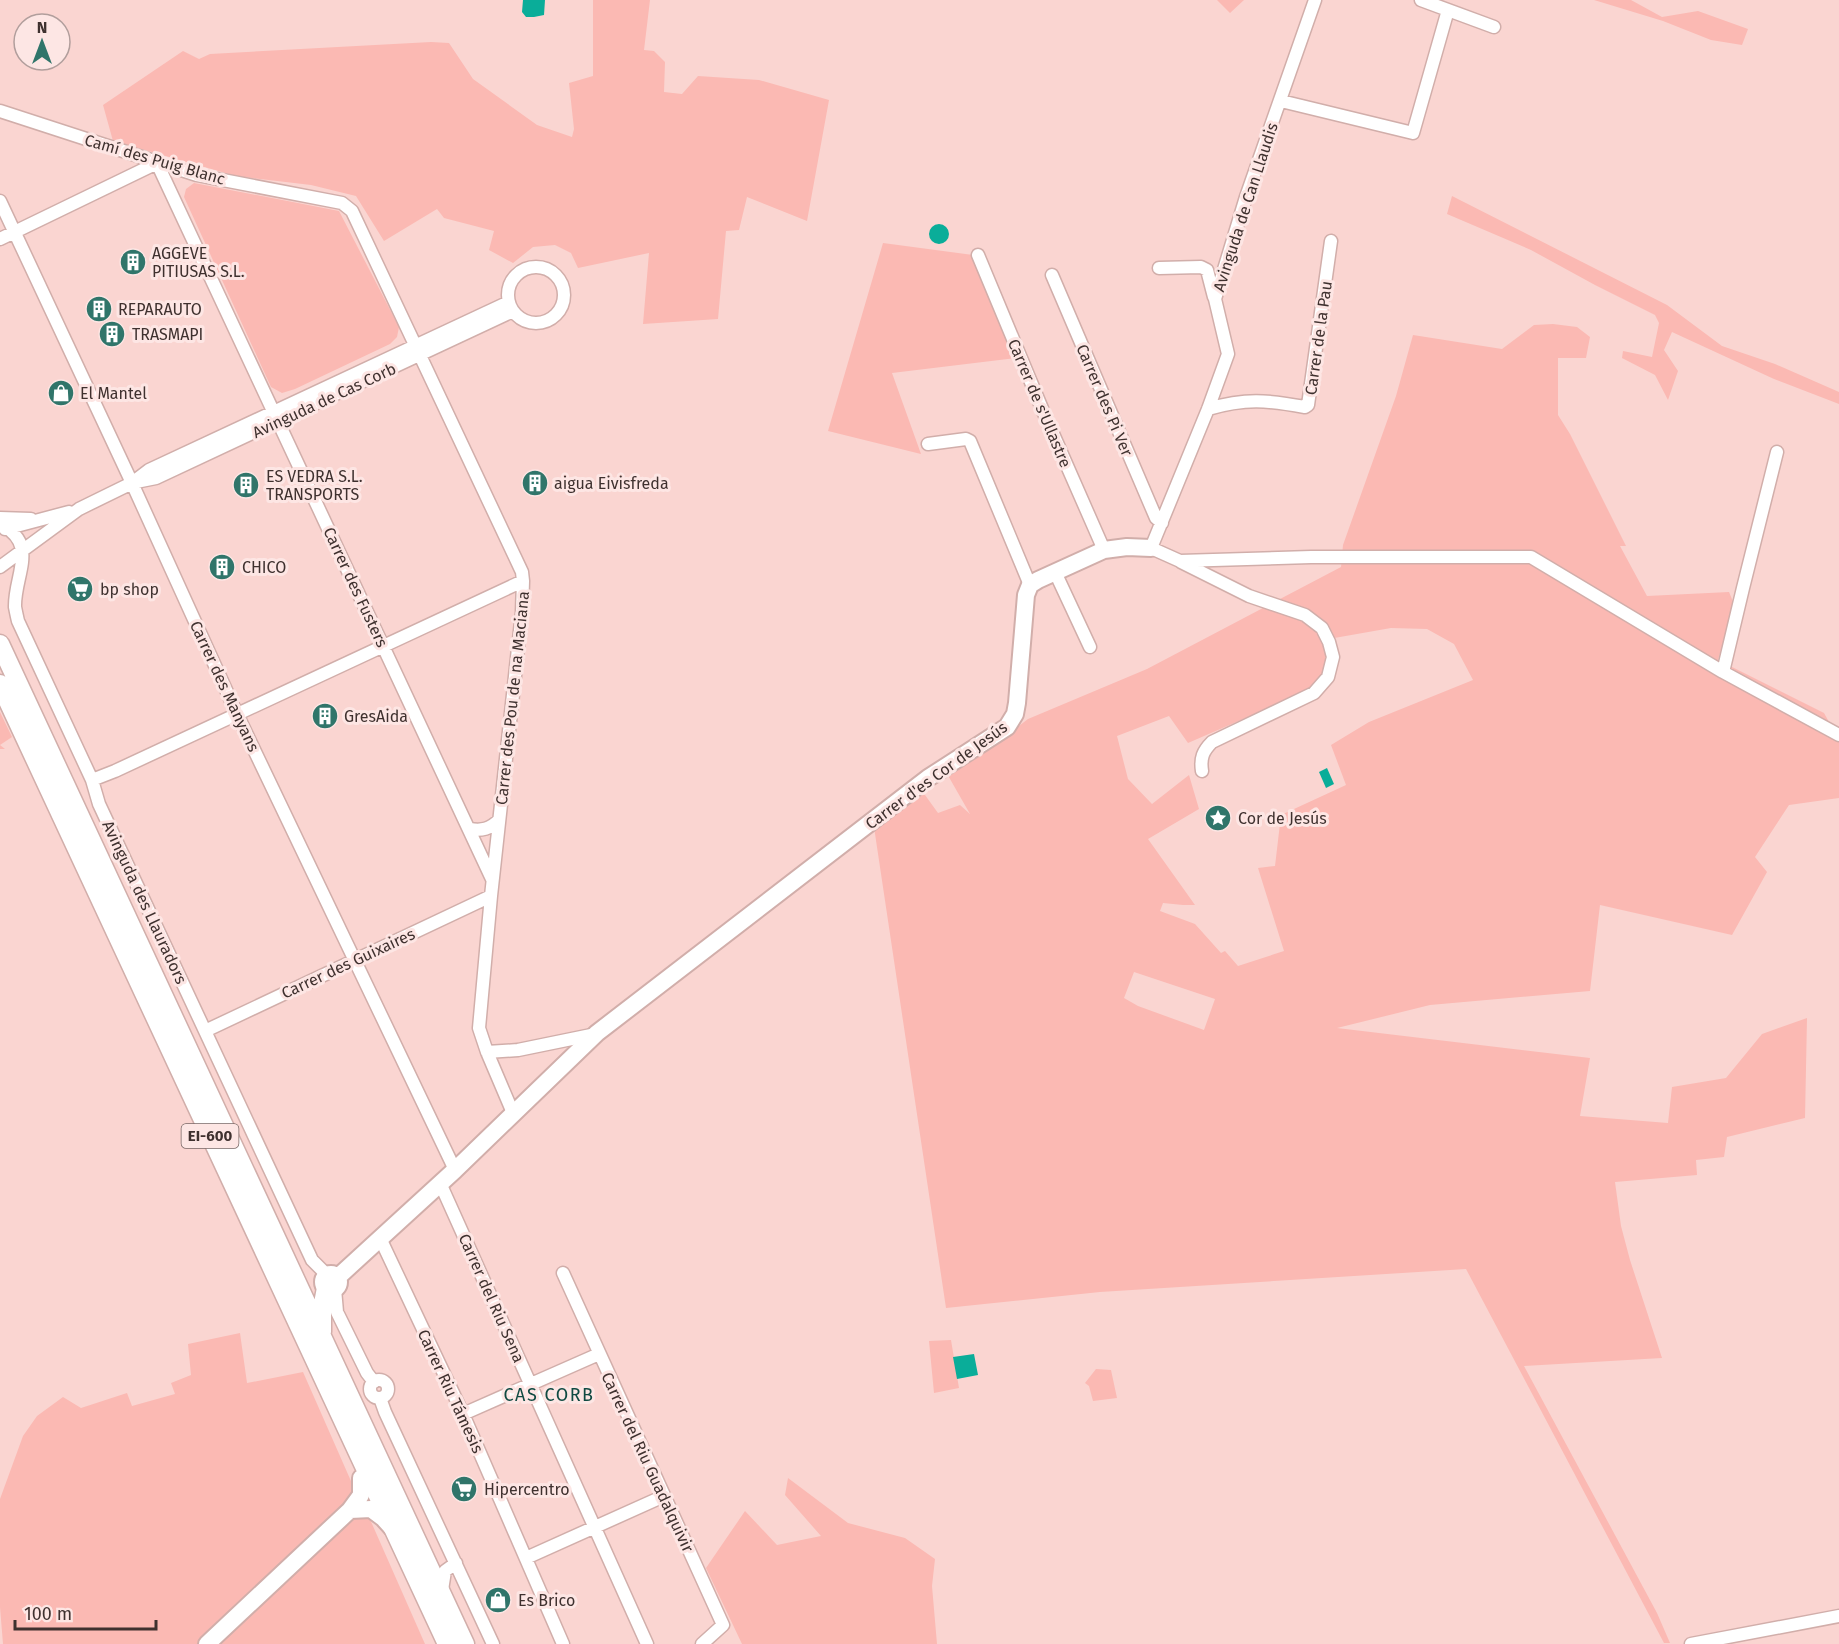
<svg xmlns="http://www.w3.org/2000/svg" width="1839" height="1644" font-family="'Fira Sans',sans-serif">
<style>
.green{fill:#fbb9b3;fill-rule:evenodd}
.water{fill:#0aad99}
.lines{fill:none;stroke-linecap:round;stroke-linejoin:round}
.street-casing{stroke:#d1aeaa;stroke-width:15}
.secondary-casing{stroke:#d1aeaa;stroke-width:20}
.primary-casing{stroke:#d1aeaa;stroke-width:21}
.street{stroke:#fff;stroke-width:12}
.secondary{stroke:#fff;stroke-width:16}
.primary{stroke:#fff;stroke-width:18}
.labels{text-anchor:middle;stroke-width:6;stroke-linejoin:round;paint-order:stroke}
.shield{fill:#fde6e4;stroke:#786765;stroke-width:1.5}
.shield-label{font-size:15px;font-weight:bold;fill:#3f312f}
.street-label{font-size:16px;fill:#3f312f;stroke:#fde6e4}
.poi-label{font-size:16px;fill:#3f312f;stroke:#fde6e4;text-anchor:start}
.neighbourhood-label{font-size:18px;letter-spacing:1.5px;fill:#104a42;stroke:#fde6e4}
</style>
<rect width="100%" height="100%" fill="#fad5d1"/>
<path class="green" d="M593,0H650L644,50L654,51L665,62L664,92L682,94L698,76L759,80L829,100L807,221L747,197L739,230L726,231L718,319L643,324L649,253L578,268L571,253L555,245L533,247L513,263L489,250L494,231L444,218L437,209L384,241L356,196L311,185L236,176L113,141L103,105L183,51L199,59L210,54L431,42L449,43L473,79L537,125L572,137L574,129L569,83L593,76Z
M1217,0H1244L1230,13Z
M1594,0H1631L1662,17L1698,11L1748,29L1742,45L1711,40L1663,21Z
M194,183L339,211L399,327L397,337L390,344L295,389L282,393L271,387L184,197L186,189Z
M1452,196L1667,305L1722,346L1775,364L1839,392V404L1774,379L1672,332L1664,350L1678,371L1668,400L1655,375L1622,358L1623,351L1652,357L1659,323L1655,315L1595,285L1531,250L1447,214Z
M883,243L973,255L1016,358L892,373L921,454L828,431Z
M1553,324L1577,327L1590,337L1586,358H1558V415L1570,434L1626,546H1620L1647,596L1729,592L1734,604L1718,660L1824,713L1839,740V798L1789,805L1755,857L1767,872L1732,935L1600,905L1590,991L1430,1005L1337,1028L1590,1058L1580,1116L1668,1123L1672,1087L1726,1078L1762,1034L1807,1018L1805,1118L1727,1137L1724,1157L1696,1160L1697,1175L1615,1182L1621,1226L1630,1260L1662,1358L1524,1366L1657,1613L1670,1643H1664L1466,1269L1100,1292L946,1308L874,827L914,794L925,795L938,813L960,805L970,814L946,772L1010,733L1028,719L1147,669L1341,567L1343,545L1396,396L1413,335L1502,349L1534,325ZM1391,628L1427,629L1454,644L1473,680L1369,722L1331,745L1346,785L1281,815L1275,866L1258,868L1284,951L1238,966L1225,951L1221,953L1195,924L1160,911L1163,903L1183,905H1195L1148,839L1199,809L1189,775L1152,804L1128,779L1117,736L1169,716L1188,743L1308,691L1322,679L1328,659L1323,640ZM1134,972L1215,999L1204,1030L1138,1006L1124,998Z
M0,712L12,737L0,745L5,749H0Z
M240,1333L247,1383L303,1372L358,1497L208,1644H3L0,1607V1499L23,1436L37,1416L63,1397L81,1408L127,1393L132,1406L175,1394L171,1383L191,1375L188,1344Z
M951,1340L959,1388L934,1393L929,1341Z
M1096,1369L1111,1370L1117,1398L1093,1401L1089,1386L1085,1383Z
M788,1478L848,1523L905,1538L935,1559L932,1586L937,1644H742L706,1568L745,1511L777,1545L821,1536L785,1495Z
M365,1508L425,1644H220Z"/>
<path class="water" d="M523,0H545L544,15L534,17H526L522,12Z
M929 234a10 10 0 1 1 20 0a10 10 0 1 1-20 0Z
M1327,768L1334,784L1326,788L1319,772Z
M974,1354L978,1375L957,1379L953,1357Z"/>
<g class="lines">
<defs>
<path id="street" d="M1315,0L1246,197L1215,299L1228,354L1208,409L1151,548L1180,561L1311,557H1531L1723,672L1839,735
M1421,0L1494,27
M1281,101L1413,133L1448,10
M0,111L197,175L342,203L352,211L522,572L523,581L522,612L491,896L479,1028L487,1052L513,1113
M0,201L132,483L237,714L455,1170
M0,239L157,163L492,879
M978,255L1043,411L1104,550
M508 295a28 28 0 1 1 56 0a28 28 0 1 1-56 0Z
M1159,268L1201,267L1207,270L1214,297
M1052,275L1156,518L1162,523
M1208,409C1245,398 1267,400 1305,407L1308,405L1331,241
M928,444L966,439L970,441L1030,585
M136,482L156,478L513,311
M0,518L31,519
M0,524C40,544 14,575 15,607C16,612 17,617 18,621L92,780L99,804L312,1260L327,1275
M5,529L69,512
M1181,562L1249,596L1305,615L1322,628L1329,642L1333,657L1328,677L1314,693L1212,742C1203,751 1200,758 1202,771
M0,567L79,509L132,483L149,470L509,302
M1055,572L1090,647
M1723,672L1743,588L1777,452
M92,780L115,771L523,581
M470,829C482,831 490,829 499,820
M205,1031L491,896
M487,1052L518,1050L596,1034
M440,1183L647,1644
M380,1238L463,1414L563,1644
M563,1273L723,1625L702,1644
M335,1289L337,1312L367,1373L374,1382
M370 1389a9 9 0 1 1 18 0a9 9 0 1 1-18 0Z
M380,1398L385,1412L493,1644
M463,1414L599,1354
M526,1558L664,1496
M442,1590L445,1571L456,1563
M1691,1644L1839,1616"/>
<path id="secondary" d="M323 1282a8 8 0 1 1 16 0a8 8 0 1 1-16 0Z
M338,1277L455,1170L597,1033L928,778L1007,727L1015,714L1017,703L1026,595L1030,585L1038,580L1104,550L1127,547L1151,548
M350,1510L371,1509L383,1518L392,1528
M207,1644L350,1510L361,1495V1478"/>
<path id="primary" d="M0,644L465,1644
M0,684L447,1644
M322,1332V1309L326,1288"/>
</defs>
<use href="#street" class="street-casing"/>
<use href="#secondary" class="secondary-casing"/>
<use href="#primary" class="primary-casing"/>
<use href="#street" class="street"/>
<use href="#secondary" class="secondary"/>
<use href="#primary" class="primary"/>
</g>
<defs>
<symbol id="building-disc" viewBox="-11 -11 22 22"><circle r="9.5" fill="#30756a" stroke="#fde6e4"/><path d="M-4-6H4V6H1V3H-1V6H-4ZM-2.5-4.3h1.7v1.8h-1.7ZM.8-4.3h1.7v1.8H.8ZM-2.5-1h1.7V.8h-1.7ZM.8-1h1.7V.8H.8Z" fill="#fff"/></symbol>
<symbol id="shop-disc" viewBox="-11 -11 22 22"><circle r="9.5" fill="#30756a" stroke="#fde6e4"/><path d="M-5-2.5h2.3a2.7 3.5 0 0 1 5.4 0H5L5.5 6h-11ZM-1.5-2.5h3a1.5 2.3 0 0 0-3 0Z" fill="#fff"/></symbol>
<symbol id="supermarket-disc" viewBox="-11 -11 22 22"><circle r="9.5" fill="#30756a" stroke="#fde6e4"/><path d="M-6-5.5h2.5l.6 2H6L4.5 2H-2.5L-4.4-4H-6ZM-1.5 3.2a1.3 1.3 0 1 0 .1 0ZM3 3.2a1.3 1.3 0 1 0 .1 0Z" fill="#fff"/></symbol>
<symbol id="sight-disc" viewBox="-11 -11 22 22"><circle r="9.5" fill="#30756a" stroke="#fde6e4"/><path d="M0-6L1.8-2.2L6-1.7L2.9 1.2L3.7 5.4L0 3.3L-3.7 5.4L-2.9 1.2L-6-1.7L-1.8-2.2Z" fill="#fff"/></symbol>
</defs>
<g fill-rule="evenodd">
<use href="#building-disc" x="118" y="247" width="30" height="30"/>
<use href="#building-disc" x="84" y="294" width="30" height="30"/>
<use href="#building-disc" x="97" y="319" width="30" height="30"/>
<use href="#shop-disc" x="46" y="378" width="30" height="30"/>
<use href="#building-disc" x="520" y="468" width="30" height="30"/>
<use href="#building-disc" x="231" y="470" width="30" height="30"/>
<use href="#building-disc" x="207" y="552" width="30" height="30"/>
<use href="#supermarket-disc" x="65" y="574" width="30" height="30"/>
<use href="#building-disc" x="310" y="701" width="30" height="30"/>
<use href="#sight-disc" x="1203" y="803" width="30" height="30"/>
<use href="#supermarket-disc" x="449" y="1474" width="30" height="30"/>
<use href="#shop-disc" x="483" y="1585" width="30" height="30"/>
</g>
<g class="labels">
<rect class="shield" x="181.5" y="1124" width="57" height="24" rx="4.5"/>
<g class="shield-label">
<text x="210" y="1141">EI-600</text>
</g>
<g class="street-label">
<text transform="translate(155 159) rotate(16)" y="6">Camí des Puig Blanc</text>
<text transform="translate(1245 207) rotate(-72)" y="6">Avinguda de Can Llaudis</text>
<text transform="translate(1318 338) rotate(-82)" y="6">Carrer de la Pau</text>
<text transform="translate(324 400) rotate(-25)" y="6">Avinguda de Cas Corb</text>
<text transform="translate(1105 400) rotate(67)" y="6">Carrer des Pi Ver</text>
<text transform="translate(1040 403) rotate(67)" y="6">Carrer de s'Ullastre</text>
<text transform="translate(356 587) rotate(65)" y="6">Carrer des Fusters</text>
<text transform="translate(225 686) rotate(65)" y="6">Carrer des Manyans</text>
<text transform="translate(512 698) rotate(-84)" y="6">Carrer des Pou de na Maciana</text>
<text transform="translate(936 775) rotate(-36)" y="6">Carrer d'es Cor de Jesús</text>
<text transform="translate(145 902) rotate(65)" y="6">Avinguda des Llauradors</text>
<text transform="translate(348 963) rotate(-25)" y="6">Carrer des Guixaires</text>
<text transform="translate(492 1298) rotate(66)" y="6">Carrer del Riu Sena</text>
<text transform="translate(451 1391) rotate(65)" y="6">Carrer Riu Támesis</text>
<text transform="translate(648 1462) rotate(65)" y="6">Carrer del Riu Guadalquivir</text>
</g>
<g class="poi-label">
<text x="152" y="259">AGGEVE<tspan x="152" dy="18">PITIUSAS S.L.</tspan></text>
<text x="118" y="315">REPARAUTO</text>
<text x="132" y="340">TRASMAPI</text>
<text x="80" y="399">El Mantel</text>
<text x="266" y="482">ES VEDRA S.L.<tspan x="266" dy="18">TRANSPORTS</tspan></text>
<text x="554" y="489">aigua Eivisfreda</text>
<text x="242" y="573">CHICO</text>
<text x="100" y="595">bp shop</text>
<text x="344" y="722">GresAida</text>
<text x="1238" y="824">Cor de Jesús</text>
<text x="484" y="1495">Hipercentro</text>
<text x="518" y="1606">Es Brico</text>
</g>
<g class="neighbourhood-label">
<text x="549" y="1401">CAS CORB</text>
</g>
</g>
<g transform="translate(42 42)"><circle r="28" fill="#fde6e4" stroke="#b19e9c" stroke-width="1.5"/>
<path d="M0-4.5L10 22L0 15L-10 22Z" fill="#30756a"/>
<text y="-9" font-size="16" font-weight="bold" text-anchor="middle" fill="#3f312f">N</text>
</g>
<path d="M15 1620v9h141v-9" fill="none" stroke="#3f312f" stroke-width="3"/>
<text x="24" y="1620" font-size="18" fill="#3f312f" stroke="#fde6e4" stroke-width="4.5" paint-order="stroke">100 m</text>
</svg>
